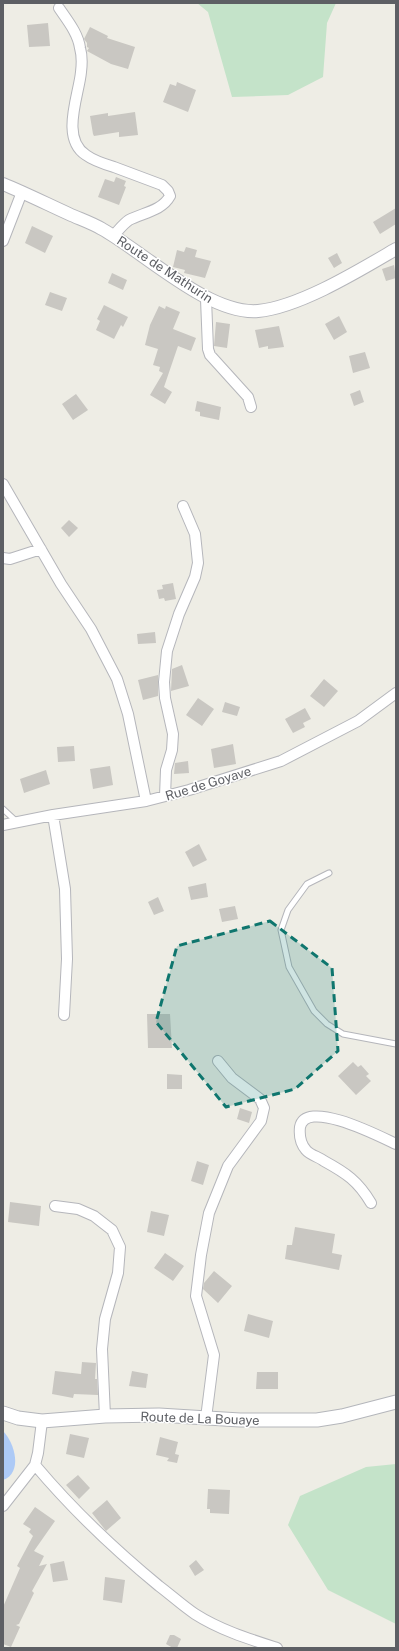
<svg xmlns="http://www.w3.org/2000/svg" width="399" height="1651" font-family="'Public Sans',sans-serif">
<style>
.green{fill:#c4e3c9}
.water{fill:#adcaf6}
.building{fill:#c9c7c2}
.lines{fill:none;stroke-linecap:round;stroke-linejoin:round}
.service-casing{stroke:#b5b6bb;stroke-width:7}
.minor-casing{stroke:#b5b6bb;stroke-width:12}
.tertiary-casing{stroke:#b5b6bb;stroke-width:14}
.secondary-casing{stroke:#b4b6bb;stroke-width:15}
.service{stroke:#fff;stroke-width:5}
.minor{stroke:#fff;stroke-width:10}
.tertiary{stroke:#fff;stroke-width:12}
.secondary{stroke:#fff;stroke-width:13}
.marked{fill:#0f766e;fill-opacity:0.2;stroke:#0f766e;stroke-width:3;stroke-dasharray:8 5;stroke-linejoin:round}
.labels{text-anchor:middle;stroke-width:3;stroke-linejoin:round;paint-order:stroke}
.street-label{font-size:13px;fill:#5d5f64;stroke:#fff}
</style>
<rect width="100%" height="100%" fill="#eeede5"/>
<path class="green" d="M197,3H336L327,23L323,77L288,95L232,97L208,12Z
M396,1464V1624L328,1590L288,1525L300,1496L366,1467Z"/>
<path class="water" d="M3,1431C15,1443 23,1473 3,1480Z"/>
<path class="building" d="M48,23L50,46L29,47L27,25Z
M90,27L108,36L107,38L135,47L128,69L111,64L87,51L89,48L87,47V43L84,39Z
M177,82L196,90L188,112L163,102L170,84L176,86Z
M135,112L138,135L119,137V132L94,136L93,134L90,116L108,113V116Z
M116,177L126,181L124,186L126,187L119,205L98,197L105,179L114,182Z
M396,208V224L380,234L373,222Z
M32,226L53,236L45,253L25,243Z
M186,247L197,250L195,257L211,261L205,278L184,273L185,270L173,267L177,250L184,252Z
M337,253L342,263L334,268L328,258Z
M394,265L396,278L386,281L382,269Z
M112,273L127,280L123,290L108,283Z
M50,292L67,298L62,311L45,305Z
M104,305L128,317L123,327L121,325L114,339L96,330L100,321L97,319Z
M159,306L165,309L166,306L180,312L173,329L196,338L191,351L178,346L164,387L172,392L165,404L150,395L163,373L159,371L160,367L153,365L158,349L145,345L150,325Z
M339,316L347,332L334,340L325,324Z
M216,322L230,324L227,348L214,346Z
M279,326L284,347L268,349V346L259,348L255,330Z
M365,352L370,368L353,373L349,356Z
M360,390L364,402L354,406L350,394Z
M76,394L88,410L73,420L62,404Z
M197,401L221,407L219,420L200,416V412L195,411Z
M69,520L78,528L69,537L61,528Z
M173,583L176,599L165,601L164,598L159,599L157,590L163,589L162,585Z
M155,632L156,643L138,644L137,634Z
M182,665L189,686L171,691L172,669Z
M158,675V696L143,700L138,680Z
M324,679L338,691L324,707L310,696Z
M198,698L214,709L202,726L186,715Z
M225,702L240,707L237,716L222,712Z
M305,708L311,719L303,723L305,727L293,733L285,719Z
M233,744L236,764L214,768L211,749Z
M74,746L75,761L58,762L57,747Z
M188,761L189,773L174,774L175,763Z
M110,766L113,785L93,789L90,769Z
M46,770L50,784L24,793L20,779Z
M199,844L207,860L193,867L185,852Z
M206,883L208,897L191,900L188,887Z
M158,897L164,911L154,915L148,902Z
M235,906L238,919L222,922L219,909Z
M147,1014H170L172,1048H148Z
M353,1062L358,1067L361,1065L369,1074L366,1076L371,1081L356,1095L338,1076Z
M167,1074L182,1075V1089H167Z
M240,1108L252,1112L249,1123L237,1119Z
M197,1161L209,1165L203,1185L191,1181Z
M10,1202L41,1206L39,1226L8,1222Z
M151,1211L169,1215L164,1236L147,1232Z
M295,1227L335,1234L332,1253L342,1255L339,1270L285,1259L287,1245H292Z
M165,1253L184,1266L173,1281L154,1268Z
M214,1271L232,1286L218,1303L203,1289L204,1283Z
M248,1314L273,1321L269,1338L244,1331Z
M82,1362L96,1363L95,1379H97L98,1395L74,1394L73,1398L52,1394L55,1371L81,1374Z
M132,1371L148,1374L146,1388L129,1386Z
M257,1372H278V1389H256Z
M70,1434L89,1438L84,1458L66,1454Z
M160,1437L178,1442L175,1454L179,1455L177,1463L167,1461L169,1458L156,1455Z
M78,1475L90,1488L79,1499L66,1485Z
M208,1489L230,1490L229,1514L210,1513V1509H207Z
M107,1500L121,1518L106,1531L92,1513Z
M35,1507L55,1521L34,1551L44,1556L39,1566L47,1564L32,1591L34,1593L19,1624L16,1625L20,1627L11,1647L3,1644V1607L20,1568L17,1566L33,1536L29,1532L31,1529L23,1524Z
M196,1560L204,1570L195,1576L189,1566Z
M64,1561L68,1580L53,1582L50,1564Z
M105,1577L125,1580L122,1603L103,1600Z
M170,1635H174L181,1639L177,1648H173L166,1644Z"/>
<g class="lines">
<defs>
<path id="service" d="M3,809L17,822
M329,873L307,884L288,910L281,930L289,967L314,1011L327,1024L343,1034L396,1044"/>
<path id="minor" d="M59,8C67,20 78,33 80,48C82,55 82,64 81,72C79,95 60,138 86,155C94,161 104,164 114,167C130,173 146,179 162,185L168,191L170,196C162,211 142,213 129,220C123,224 118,231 113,236
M3,241L22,192
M206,299L208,349L210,355L248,397L251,407
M3,484L61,584L91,629L117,679L128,714L146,801
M3,558L10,559L41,549
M165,796L166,770L172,750L173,734L165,698L164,682L167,651L179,614L195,577L198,563L195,534L183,506
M53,815L65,889L67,959L64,1015
M3,825L53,815L146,801L189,790L281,761L358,721L396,693
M371,1203C358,1181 346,1173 324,1161C319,1157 310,1155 306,1150C300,1143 299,1136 300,1127C306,1098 381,1137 396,1144
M55,1206L78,1209L94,1216L112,1230L120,1247L118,1273L105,1319L102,1349L105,1416
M206,1418L214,1355L196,1296L201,1255L209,1213L228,1166L261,1121L264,1108L260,1099L232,1078L218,1061
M35,1465C72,1509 114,1549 159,1586C171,1595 183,1606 195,1614C220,1630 249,1639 277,1648
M3,1506L35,1465L38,1453L42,1421"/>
<path id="tertiary" d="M3,184C25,193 47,204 69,214C80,219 92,223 102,229C145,253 209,315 258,311C300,307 360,270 396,249"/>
<path id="secondary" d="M3,1413L18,1418L42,1421L105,1416L159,1415L240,1420H317L342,1416L396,1402"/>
</defs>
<use href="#service" class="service-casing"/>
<use href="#minor" class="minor-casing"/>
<use href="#tertiary" class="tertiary-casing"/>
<use href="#secondary" class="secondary-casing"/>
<use href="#service" class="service"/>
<use href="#minor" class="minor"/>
<use href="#tertiary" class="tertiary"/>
<use href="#secondary" class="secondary"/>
</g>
<path class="marked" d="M270,921L332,968L338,1051L295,1089L226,1107L156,1022L177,946Z"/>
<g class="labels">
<g class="street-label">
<text transform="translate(165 269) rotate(33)" y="5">Route de Mathurin</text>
<text transform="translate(208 783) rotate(-17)" y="5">Rue de Goyave</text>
<text transform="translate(200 1418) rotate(2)" y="5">Route de La Bouaye</text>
</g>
</g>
<rect width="399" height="1651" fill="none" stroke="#5d5f64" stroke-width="8"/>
</svg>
